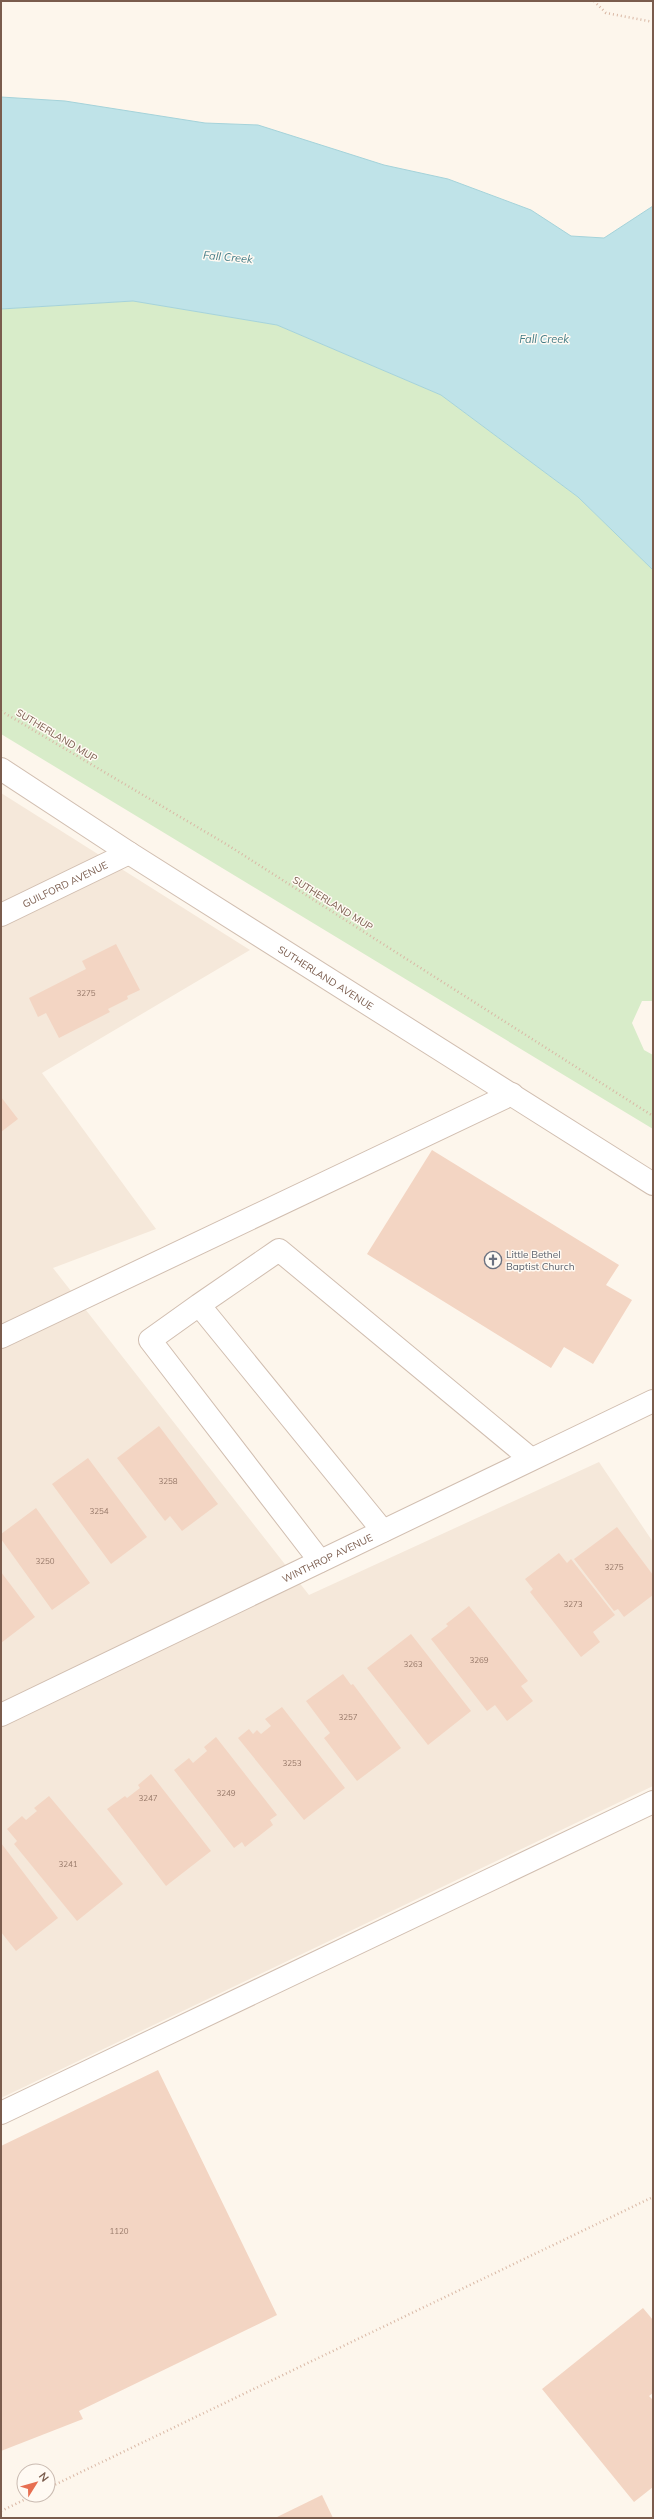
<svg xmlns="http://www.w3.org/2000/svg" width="654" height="2519" font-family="Mulish,sans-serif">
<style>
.residential{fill:#f5e8da}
.green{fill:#d8ecc9}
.water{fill:#bfe3e8;stroke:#a5d3da}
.building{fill:#f3d5c3}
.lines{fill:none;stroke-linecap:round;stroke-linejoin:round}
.lane-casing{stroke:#d1beb0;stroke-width:24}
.street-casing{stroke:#d1beb0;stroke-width:24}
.path{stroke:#d9b8a5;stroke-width:2.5;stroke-dasharray:1 3;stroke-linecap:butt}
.lane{stroke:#fff;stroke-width:22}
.street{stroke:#fff;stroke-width:22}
.labels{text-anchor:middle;stroke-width:3;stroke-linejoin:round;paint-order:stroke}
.number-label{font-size:8px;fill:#987a6a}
.street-label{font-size:10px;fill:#7a5c4d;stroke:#fffaf3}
.worship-label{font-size:10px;fill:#5b616d;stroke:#fffaf3;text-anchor:start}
.water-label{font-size:11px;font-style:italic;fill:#437c86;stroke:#fffaf3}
</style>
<rect width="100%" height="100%" fill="#fdf6ec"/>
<path class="residential" d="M1,793L250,950L42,1073L156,1229L53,1268L309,1595L599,1462L653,1542V1786L1,2098Z"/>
<path class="green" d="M133,301L277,325L441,395L578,497L653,570V1001H642L632,1023L644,1050L653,1055V1129L1,734V309Z"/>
<path class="water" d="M1,97L65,101L205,123L258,125L384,165L448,179L531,210L571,236L604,238L653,206V570L578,497L441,395L277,325L133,301L1,309Z"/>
<path class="building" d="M116,944L140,990L127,996L128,999L108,1009L110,1012L59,1038L46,1013L38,1017L29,998L86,969L82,961Z
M1,1097L18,1119L1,1132Z
M432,1150L619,1265L606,1285L632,1300L593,1364L564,1347L551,1368L367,1254Z
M159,1426L218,1504L182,1531L170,1516L165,1521L117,1458Z
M88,1458L147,1537L111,1564L52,1484Z
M36,1508L90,1583L52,1610L1,1539V1534Z
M617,1527L653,1575V1595L624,1617L618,1609L614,1611L574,1559Z
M559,1553L567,1563L571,1559L615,1615L593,1632L600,1642L581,1657L530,1592L533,1589L525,1579Z
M1,1572L35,1617L1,1643Z
M469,1606L528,1681L521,1686L533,1701L507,1721L495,1705L487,1711L431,1639L448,1626L446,1624Z
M411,1634L471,1711L428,1745L367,1668Z
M343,1674L351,1685L353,1684L401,1748L357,1781L324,1738L330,1733L306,1701Z
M282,1707L345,1788L304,1820L238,1738L249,1729L253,1734L257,1730L261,1734L271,1726L265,1719Z
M216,1737L277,1815L270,1820L273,1825L245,1847L242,1842L234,1848L174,1770L189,1758L193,1763L207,1751L204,1747Z
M151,1774L211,1851L166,1886L107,1809L125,1796L127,1798L140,1788L138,1785Z
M49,1796L123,1884L77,1921L14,1844L17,1841L7,1829L22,1816L26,1820L37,1811L34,1808Z
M1,1843L58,1918L16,1951L1,1932Z
M158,2070L277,2315L79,2411L83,2419L1,2451V2146Z
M643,2308L653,2320V2393L649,2396L653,2400V2487L634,2502L542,2389Z
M322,2495L333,2518H275Z"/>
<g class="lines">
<defs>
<path id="lane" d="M199,1305L150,1340L320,1561
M1,1337L512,1094
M383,1531L199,1305L279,1250L531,1459
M1,2113L653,1802"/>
<g id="street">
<path id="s1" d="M1,769L129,853L653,1184"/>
<path id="s2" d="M1,915L129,853"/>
<path id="s3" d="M1,1715L653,1401"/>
</g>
</defs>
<use href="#lane" class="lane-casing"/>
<use href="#street" class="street-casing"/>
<path class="path" d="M594,1L606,13L653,22
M1,711L226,844L653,1116
M48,2488L653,2197
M1,2511L34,2495"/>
<use href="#lane" class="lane"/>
<use href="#street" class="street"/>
</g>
<defs>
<symbol id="church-ring" viewBox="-11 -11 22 22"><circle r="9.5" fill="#fffaf3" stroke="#6b7280" stroke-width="1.5"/><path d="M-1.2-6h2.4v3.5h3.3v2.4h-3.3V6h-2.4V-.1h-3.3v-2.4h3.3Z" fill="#6b7280"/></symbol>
</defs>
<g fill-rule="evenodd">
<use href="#church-ring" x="483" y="1250" width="20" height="20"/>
</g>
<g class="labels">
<g class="number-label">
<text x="86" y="996">3275</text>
<text x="168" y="1484">3258</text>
<text x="99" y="1514">3254</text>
<text x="45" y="1564">3250</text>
<text x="614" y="1570">3275</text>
<text x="573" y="1607">3273</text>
<text x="479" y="1663">3269</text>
<text x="413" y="1667">3263</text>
<text x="348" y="1720">3257</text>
<text x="292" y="1766">3253</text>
<text x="226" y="1796">3249</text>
<text x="148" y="1801">3247</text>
<text x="68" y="1867">3241</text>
<text x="119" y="2234">1120</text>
</g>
<g class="street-label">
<text transform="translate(57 735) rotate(31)" y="4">SUTHERLAND MUP</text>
<text dy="4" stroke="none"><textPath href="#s2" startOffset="71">GUILFORD AVENUE</textPath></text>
<text transform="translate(333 903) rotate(32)" y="4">SUTHERLAND MUP</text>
<text dy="4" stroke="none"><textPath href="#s1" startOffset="386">SUTHERLAND AVENUE</textPath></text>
<text dy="4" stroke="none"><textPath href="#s3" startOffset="362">WINTHROP AVENUE</textPath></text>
</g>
<g class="worship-label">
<text x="506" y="1258">Little Bethel<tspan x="506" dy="12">Baptist Church</tspan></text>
</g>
<g class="water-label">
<text transform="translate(228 257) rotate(5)" y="4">Fall Creek</text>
<text x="544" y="343">Fall Creek</text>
</g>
</g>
<rect width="654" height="2519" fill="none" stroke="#7a5c4d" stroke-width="4"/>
<g transform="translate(36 2483) rotate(53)"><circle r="19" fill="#fffaf3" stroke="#cabbb1"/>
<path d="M0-3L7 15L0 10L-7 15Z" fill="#e76f51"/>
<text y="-6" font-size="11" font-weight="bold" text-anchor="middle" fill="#7a5c4d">N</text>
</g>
</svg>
